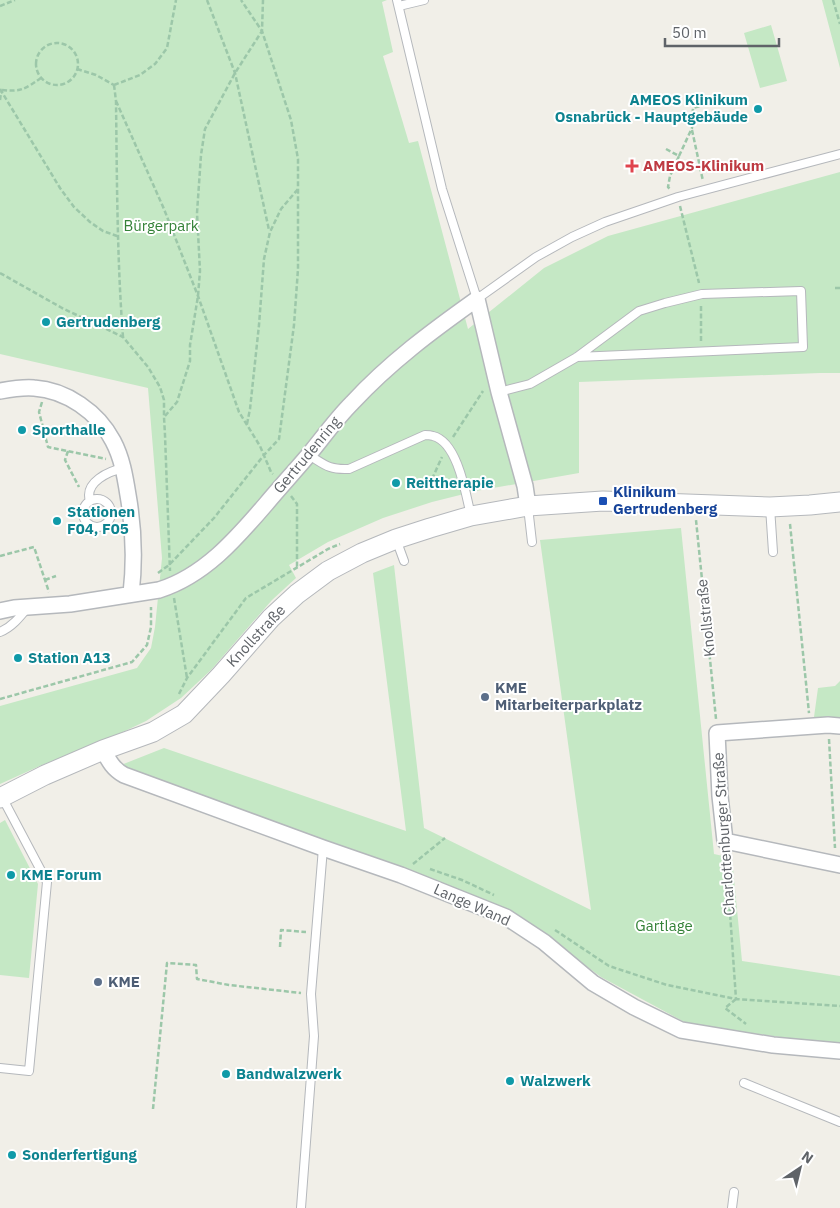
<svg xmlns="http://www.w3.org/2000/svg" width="840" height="1208" font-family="'IBM Plex Sans',sans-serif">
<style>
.green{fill:#c5e8c5}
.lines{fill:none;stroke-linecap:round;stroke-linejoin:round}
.service-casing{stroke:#b5b8bc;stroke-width:10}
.minor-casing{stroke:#b5b8bc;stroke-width:18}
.tertiary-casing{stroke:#b5b8bc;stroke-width:21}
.path{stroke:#9cc7a9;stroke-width:2.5;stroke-dasharray:5 2.5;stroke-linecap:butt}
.service{stroke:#fff;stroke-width:8}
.minor{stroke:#fff;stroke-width:15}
.tertiary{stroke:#fff;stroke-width:19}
.culture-dot{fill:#0f9aa8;stroke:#fff;stroke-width:2}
.health-dot{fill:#e0444e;stroke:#fff;stroke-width:2}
.transit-dot{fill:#1a4fb4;stroke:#fff;stroke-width:2}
.service-dot{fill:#5c6f8a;stroke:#fff;stroke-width:2}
.labels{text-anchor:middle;stroke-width:4;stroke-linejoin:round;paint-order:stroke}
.culture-label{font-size:15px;font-weight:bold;fill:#0d838f;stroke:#fff;text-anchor:start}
.health-label{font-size:15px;font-weight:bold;fill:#be3a42;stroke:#fff;text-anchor:start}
.park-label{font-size:15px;fill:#348238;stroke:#fff}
.street-label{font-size:15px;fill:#5f6368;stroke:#fff}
.transit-label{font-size:15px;font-weight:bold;fill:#164399;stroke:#fff;text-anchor:start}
.service-label{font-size:15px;font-weight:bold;fill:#4e5e75;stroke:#fff;text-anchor:start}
</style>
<rect width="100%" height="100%" fill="#f1efe8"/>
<path class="green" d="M0,0H387L382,2L393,52L383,56L409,143L418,141L468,329L544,268L608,236L840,172V373H820L579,382V473L476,491L432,502L383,518L328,542L289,565L296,578L272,600L211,670L181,698L146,721L100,743L42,765L0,784V706L137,668L151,648L155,627L162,558L148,388L0,354Z
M822,0H840V68Z
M771,25L787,81L760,88L744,33Z
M681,528L714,854L732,858L742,961L840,976V1045L690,1025L601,977L520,917L480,898L128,771L121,765L164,748L406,831L373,573L394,565L424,828L591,910L540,540Z
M840,681V717H814L818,688L835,686Z
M5,820L38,884L29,978L0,975V823Z"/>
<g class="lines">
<defs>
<path id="service" d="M397,0L442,189L477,299L536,257L572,237L605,222L678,197L840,154
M399,6L424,0
M499,392L530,384L577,357L639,311L665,303L702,294L801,291L803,347L577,357
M309,455C325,465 329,470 349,469L425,435C427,435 430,435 433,436C458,442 466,495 471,516
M83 513a14 14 0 1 1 28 0a14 14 0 1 1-28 0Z
M90,501C84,482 109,471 124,468
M528,507L532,542
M770,507L773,552
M396,539L404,561
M0,632C12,627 20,617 28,607
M0,1068L29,1071L47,882L2,797
M744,1083L840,1122
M301,1208L314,1036L311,994L323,848
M732,1208L734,1192"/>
<path id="minor" d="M0,391C11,389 23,387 34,388C66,390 98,412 113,441C122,458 125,476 128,495C134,529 135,560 131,594
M0,611L14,608L70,604L159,590C204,576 236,539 266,504C281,486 296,470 311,452C324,436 337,418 352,403C390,362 432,331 477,299L499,392L525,486L528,506
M840,726L828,725L717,733L720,796L725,841L840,865
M103,750C109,761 113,769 124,775L323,848L401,875L506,917L544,942L593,983L634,1007L681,1030L773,1045L840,1051"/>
<path id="tertiary" d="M0,798L45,775L103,750L153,732L184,714L221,675L271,618L297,594L328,571L362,553L396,539L430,528L471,516L528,506L603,501L770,507L810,505L840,502"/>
</defs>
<use href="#service" class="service-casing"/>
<use href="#minor" class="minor-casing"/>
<use href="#tertiary" class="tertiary-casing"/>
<path class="path" d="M207,0L235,73L269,230
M833,0L840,24
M0,6L15,0
M36 64a21 21 0 1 1 42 0a21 21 0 1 1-42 0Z
M77,69L96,75L114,85
M114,85L116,101C117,180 117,259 123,337
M114,85L140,75L155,64L167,48L176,0
M0,89L60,188L74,207L90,222L103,231L117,236
M2,90C21,92 25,89 41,78
M0,100L1,92
M116,101L164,209L198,296L239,412L260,446L271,472L273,474
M692,130L703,181
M666,149L679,156L670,176L668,187L670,189
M679,156L692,128L693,108L709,104
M680,206L699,283
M0,273L62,308L123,337L148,367L160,387L164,400V417L165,435L170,571
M835,288H840
M701,341V306
M42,402L39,412L48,447L106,459
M165,416L177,402L190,361V345L198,296L200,271L197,213L201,155L205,129L235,73L262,31L263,0
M247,424L250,409L259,325L264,259L270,232L281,209L298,189
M453,437L483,391
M68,451L65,460L79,487
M432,479L442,457
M291,496L297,504V568
M696,520L716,719
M790,524L809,713
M0,556L34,547L49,592
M158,573L169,565L214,518L264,455L279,439L294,325L298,269V159L291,120L262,31L241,0
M45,580L56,576
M174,598L187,678
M179,694L187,678L246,598L328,549L340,544
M0,699L132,662L147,645L151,627V607
M829,739L835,848
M726,855L736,999
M413,864L445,838
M430,869L462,880L494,895
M555,930L609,966L667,985L736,999L840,1006
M280,947L281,930L306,932
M736,999L725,1008L746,1024
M153,1109L167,963L196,965L197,979L229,985L301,993"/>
<use href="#service" class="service"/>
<use href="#minor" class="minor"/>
<use href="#tertiary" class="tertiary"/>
</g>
<g class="culture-dot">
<circle cx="758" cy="109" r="5"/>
<circle cx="46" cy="322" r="5"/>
<circle cx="22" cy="430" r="5"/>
<circle cx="396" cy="483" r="5"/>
<circle cx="57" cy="521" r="5"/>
<circle cx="18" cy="658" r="5"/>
<circle cx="11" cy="875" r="5"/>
<circle cx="226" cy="1074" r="5"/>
<circle cx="510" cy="1081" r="5"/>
<circle cx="12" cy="1155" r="5"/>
</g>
<path class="health-dot" d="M629.5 158.5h5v5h5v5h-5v5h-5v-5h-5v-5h5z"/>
<rect class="transit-dot" x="598" y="496" width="10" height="10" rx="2.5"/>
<g class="service-dot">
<circle cx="485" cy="697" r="5"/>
<circle cx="98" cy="982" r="5"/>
</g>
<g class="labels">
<g class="culture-label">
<text x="748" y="105" text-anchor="end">AMEOS Klinikum<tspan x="748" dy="17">Osnabrück - Hauptgebäude</tspan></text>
<text x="56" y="327">Gertrudenberg</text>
<text x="32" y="435">Sporthalle</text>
<text x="406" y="488">Reittherapie</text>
<text x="67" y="517">Stationen<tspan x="67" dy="17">F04, F05</tspan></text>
<text x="28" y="663">Station A13</text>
<text x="21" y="880">KME Forum</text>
<text x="236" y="1079">Bandwalzwerk</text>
<text x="520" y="1086">Walzwerk</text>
<text x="22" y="1160">Sonderfertigung</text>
</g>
<g class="health-label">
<text x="643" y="171">AMEOS-Klinikum</text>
</g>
<g class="park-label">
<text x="161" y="231">Bürgerpark</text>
<text x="664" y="931">Gartlage</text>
</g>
<g class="street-label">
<text transform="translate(307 455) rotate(-50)" y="5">Gertrudenring</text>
<text transform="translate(706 618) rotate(-96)" y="5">Knollstraße</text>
<text transform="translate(256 636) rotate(-47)" y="5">Knollstraße</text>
<text transform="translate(724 834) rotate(-94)" y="5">Charlottenburger Straße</text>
<text transform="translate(472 905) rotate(24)" y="5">Lange Wand</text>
</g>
<g class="transit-label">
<text x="613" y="497">Klinikum<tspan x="613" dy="17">Gertrudenberg</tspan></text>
</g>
<g class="service-label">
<text x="495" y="693">KME<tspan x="495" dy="17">Mitarbeiterparkplatz</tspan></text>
<text x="108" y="987">KME</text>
</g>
</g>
<g transform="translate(800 1168) rotate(35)" stroke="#ffffff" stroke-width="4" paint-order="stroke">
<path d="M0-4L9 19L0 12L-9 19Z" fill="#5f6368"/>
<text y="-8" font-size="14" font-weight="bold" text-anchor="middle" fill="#5f6368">N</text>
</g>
<path d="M665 38v8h114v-8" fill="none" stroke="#5f6368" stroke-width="2.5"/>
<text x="672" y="38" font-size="15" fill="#5f6368" stroke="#ffffff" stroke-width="4" paint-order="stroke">50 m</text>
</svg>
